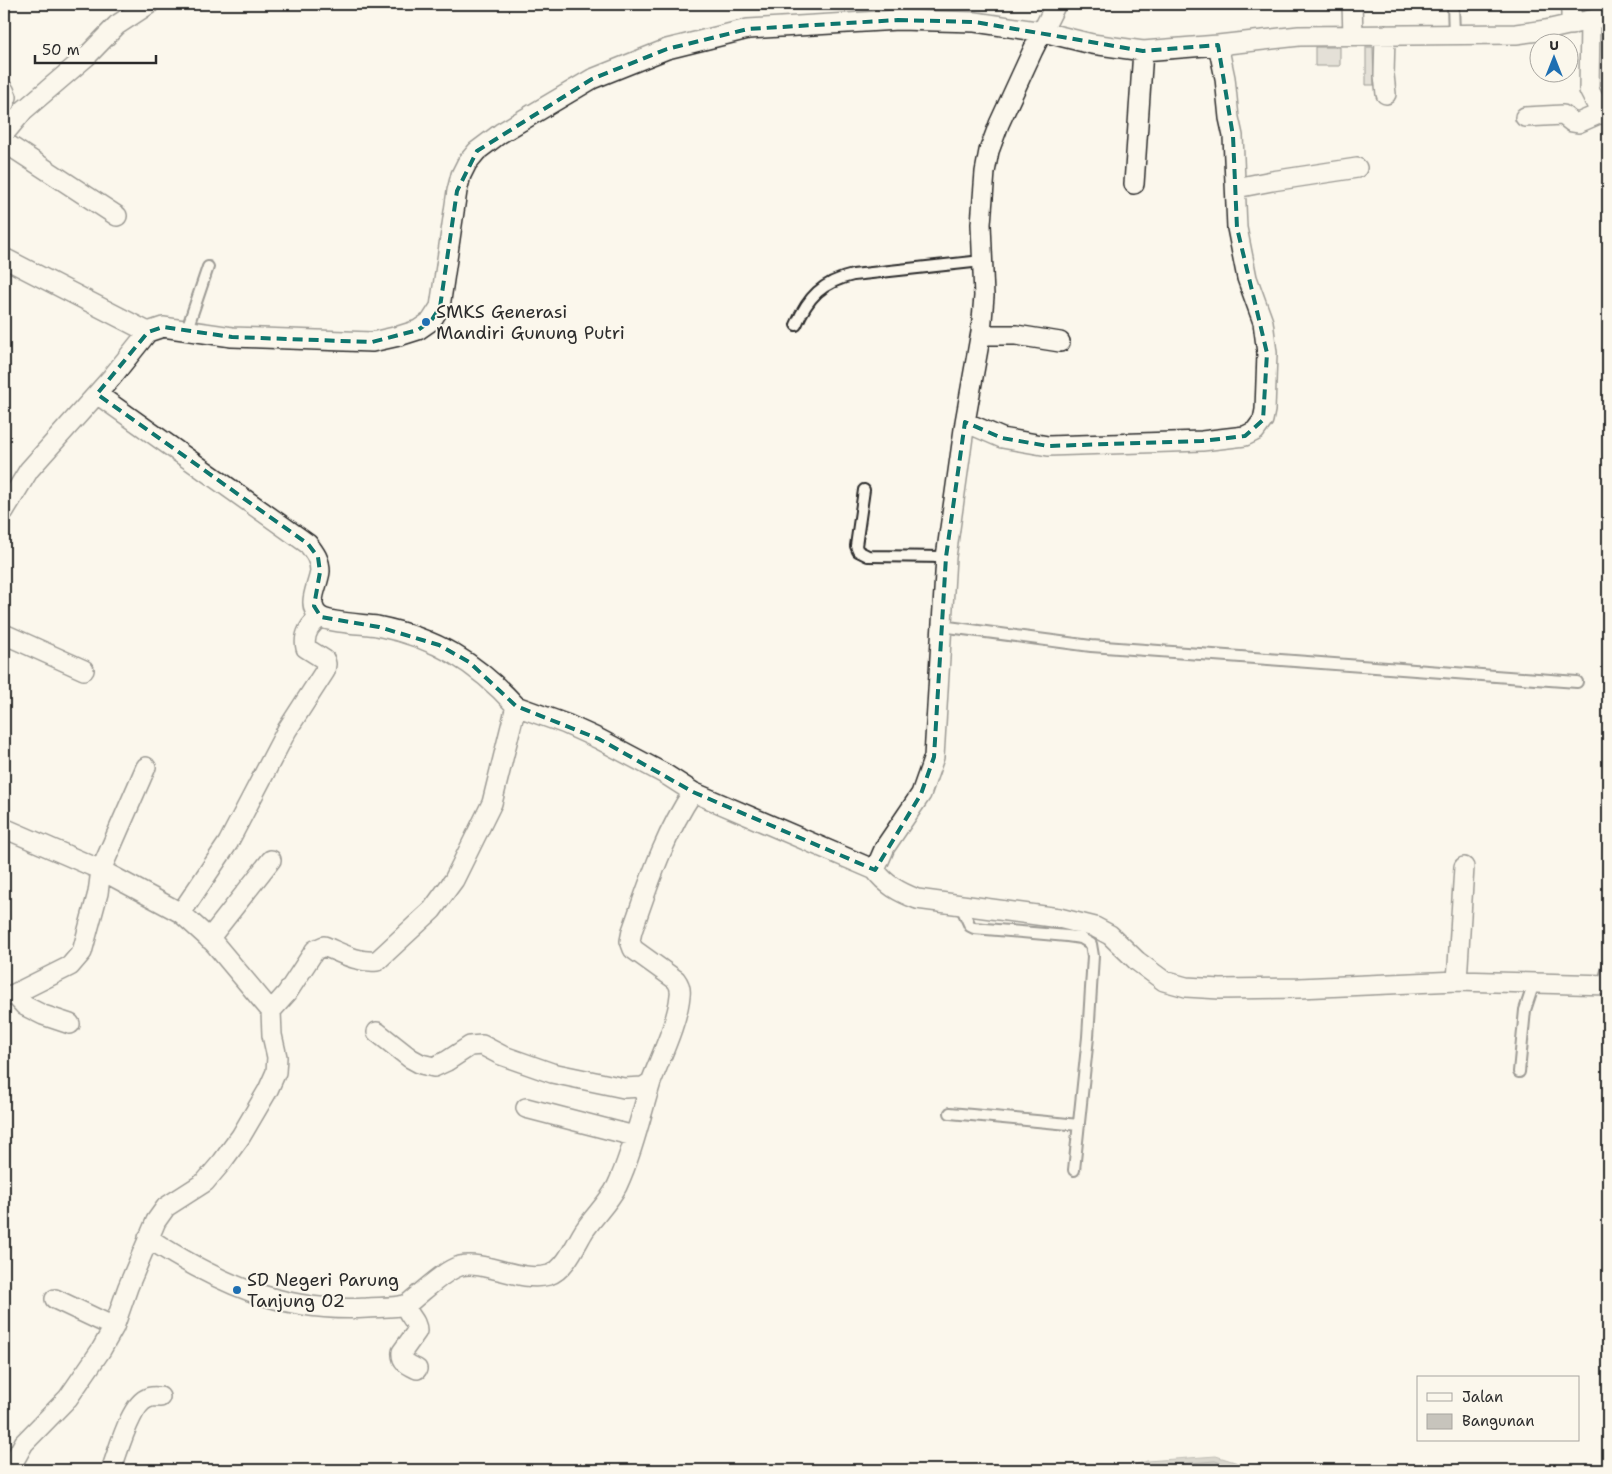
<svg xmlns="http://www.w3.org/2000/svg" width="1612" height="1474" font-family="'Shantell Sans',sans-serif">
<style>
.water{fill:#b1afa7;stroke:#7b7a75}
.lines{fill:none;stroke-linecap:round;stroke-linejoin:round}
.shore{stroke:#61605d;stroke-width:1}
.building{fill:#c7c4bc;stroke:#2b2b2b}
.lane-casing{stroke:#2b2b2b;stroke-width:14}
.street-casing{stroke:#2b2b2b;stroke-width:22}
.lane{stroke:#fbf7ec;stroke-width:10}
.street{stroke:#fbf7ec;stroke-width:19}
.marked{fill:none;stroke:#0f766e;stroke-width:4;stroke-dasharray:10 6;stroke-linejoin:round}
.poi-dot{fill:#1f6fb2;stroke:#fbf7ec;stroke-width:2}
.labels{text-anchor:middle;stroke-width:4;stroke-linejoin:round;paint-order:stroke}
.poi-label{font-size:18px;fill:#2b2b2b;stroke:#fbf7ec;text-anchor:start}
</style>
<rect width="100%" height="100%" fill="#fbf7ec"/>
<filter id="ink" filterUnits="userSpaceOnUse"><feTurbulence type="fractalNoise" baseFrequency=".02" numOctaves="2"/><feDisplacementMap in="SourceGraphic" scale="10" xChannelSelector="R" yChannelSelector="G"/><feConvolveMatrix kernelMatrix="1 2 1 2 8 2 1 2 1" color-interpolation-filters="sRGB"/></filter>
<g filter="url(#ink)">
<path class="water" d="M1216,1456L1260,1470H1120L1147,1461Z"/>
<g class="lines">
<path class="shore" d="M1135,1470L1149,1466L1215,1461L1244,1470
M1171,1470L1214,1467L1224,1470"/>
</g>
<path class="building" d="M1315,47H1340V66H1315Z
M1366,47H1373L1374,85H1366Z"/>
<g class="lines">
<defs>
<path id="lane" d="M1453,4L1454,35
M796,325C808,297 822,282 853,275L982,261
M187,329L208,267
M864,490L856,546L858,551L868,556L946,557
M941,626L1091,646L1577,682
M960,904L970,926L974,928L1067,936L1081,938L1091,944L1093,956L1088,1037L1074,1170
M1603,985L1608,967
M1519,1072L1525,1010L1534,983
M950,1113L1079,1125"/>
<path id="street" d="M1056,4L1033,50L999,124L989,151L985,172L981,224L984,296L981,332L965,422L946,557L934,757L921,794L885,847L875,870C886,885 899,892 917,899L1059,918L1095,927L1110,935L1137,961L1164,981L1186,987L1220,989L1299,988L1457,981L1608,985
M1352,4L1353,35
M1571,4V25
M1590,20L1589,90L1601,113L1608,116
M1385,35L1384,75L1386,94
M4,90L7,97L4,104
M1525,117L1563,115L1572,122L1578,123L1601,113
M4,134L24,110L86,57L117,25L149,4
M4,142L117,216
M1134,184L1143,51
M1236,188L1272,181L1357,168
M4,258L148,332L163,327L232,337L372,342L399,336L418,330L431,321L440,307L457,191L461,175L467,163L477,151L501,133L592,79L667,49L748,29L898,20L975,22L1043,32L1092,44L1143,51L1218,45L1299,36L1516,34L1546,30L1608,16
M981,332L990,335H1016L1060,342
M965,422L1002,438L1048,446L1202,441L1245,436L1255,431L1263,420L1265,410L1267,353L1263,322L1247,278L1237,228L1233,136L1229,118L1225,78L1218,45
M4,511L29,470L112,377L148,332
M4,634L84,670
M516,706L566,724L599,739L665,774L693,792L875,870
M4,828L101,870L181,913L214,943L271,1011
M181,913L228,843L287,730L325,671L326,664L325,660L306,648C303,635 310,624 321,617
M209,939L271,860
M1457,981L1464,867
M14,994L25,1006L43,1015L70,1024
M4,997L14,994L70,966L82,952L98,893L101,870L146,767
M377,1032L410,1058L421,1064L434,1067L447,1061L470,1046L482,1045L501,1055L552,1073L624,1088L643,1087L651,1082C661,1056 678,1021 680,995C681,989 679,984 676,980L633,949L630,941L632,931C649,883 664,835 693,792
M526,1108L634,1136
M148,1238C217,1283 283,1313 367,1308C377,1307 395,1308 404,1305C409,1304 413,1299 417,1296C428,1287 446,1270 460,1266C486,1260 520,1283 549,1275C565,1270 576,1244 584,1231C594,1216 609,1202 617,1186C632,1154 641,1115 651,1082
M55,1299L114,1327
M405,1305C408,1316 417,1320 417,1331L402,1352C401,1362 409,1365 417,1369
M9,1470L24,1443L68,1398L101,1350L114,1327L128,1287L156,1221L166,1207L205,1182L222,1162L241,1136L268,1090L276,1072L277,1057L272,1035L271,1011L287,993L315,950L324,946C341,953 358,963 377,961L432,910L454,880L492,803L516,706C476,662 436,638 377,626C364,624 331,623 321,617C304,606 319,585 320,571C320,560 315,553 308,544L97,394
M111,1470C118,1453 130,1404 148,1398C151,1396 156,1397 160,1397"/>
</defs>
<use href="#lane" class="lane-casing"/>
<use href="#street" class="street-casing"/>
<use href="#lane" class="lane"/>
<use href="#street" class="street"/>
</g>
</g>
<path d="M0 0H1612V1474H0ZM898,20L975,22L1143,51L1218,45L1233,136L1237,228L1267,353L1263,420L1245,436L1202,441L1048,446L1002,438L965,422L946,557L934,757L921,794L875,870L693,792L599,739L516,706L469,662L439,645L379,627L321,617L314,606L320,572L318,557L308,544L97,394L148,332L163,327L232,337L372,342L418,330L431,321L440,307L457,191L477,151L592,79L667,49L748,29Z" fill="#fbf7ec" fill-opacity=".55" fill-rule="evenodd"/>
<path class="marked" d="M898,20L975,22L1143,51L1218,45L1233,136L1237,228L1267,353L1263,420L1245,436L1202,441L1048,446L1002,438L965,422L946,557L934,757L921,794L875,870L693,792L599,739L516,706L469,662L439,645L379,627L321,617L314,606L320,572L318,557L308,544L97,394L148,332L163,327L232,337L372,342L418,330L431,321L440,307L457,191L477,151L592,79L667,49L748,29Z"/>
<g class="poi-dot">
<circle cx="426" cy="322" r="5"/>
<circle cx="237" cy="1290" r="5"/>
</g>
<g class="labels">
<g class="poi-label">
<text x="436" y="318">SMKS Generasi<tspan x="436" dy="21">Mandiri Gunung Putri</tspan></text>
<text x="247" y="1286">SD Negeri Parung<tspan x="247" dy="21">Tanjung 02</tspan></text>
</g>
</g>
<rect width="1612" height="1474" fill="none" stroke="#fbf7ec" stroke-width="20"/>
<rect x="10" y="10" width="1592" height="1454" fill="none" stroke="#2b2b2b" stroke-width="2" filter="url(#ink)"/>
<rect x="1417" y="1376" width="162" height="65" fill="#fbf7ec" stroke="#a8a59f"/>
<rect x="1427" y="1393" width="25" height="8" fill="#fbf7ec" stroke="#a8a59f"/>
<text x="1462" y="1402" font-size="15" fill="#2b2b2b">Jalan</text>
<rect x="1427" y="1414" width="25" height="15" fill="#c7c4bc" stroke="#a8a59f"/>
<text x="1462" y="1426" font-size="15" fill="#2b2b2b">Bangunan</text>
<g transform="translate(1554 58)"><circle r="24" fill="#fbf7ec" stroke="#a8a59f"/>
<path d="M0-4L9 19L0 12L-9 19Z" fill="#1f6fb2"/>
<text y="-8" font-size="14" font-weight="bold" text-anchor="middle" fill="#2b2b2b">U</text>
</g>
<path d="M35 55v8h121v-8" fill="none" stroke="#2b2b2b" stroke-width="2.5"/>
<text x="42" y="55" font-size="15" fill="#2b2b2b" stroke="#fbf7ec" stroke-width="4" paint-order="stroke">50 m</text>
</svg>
